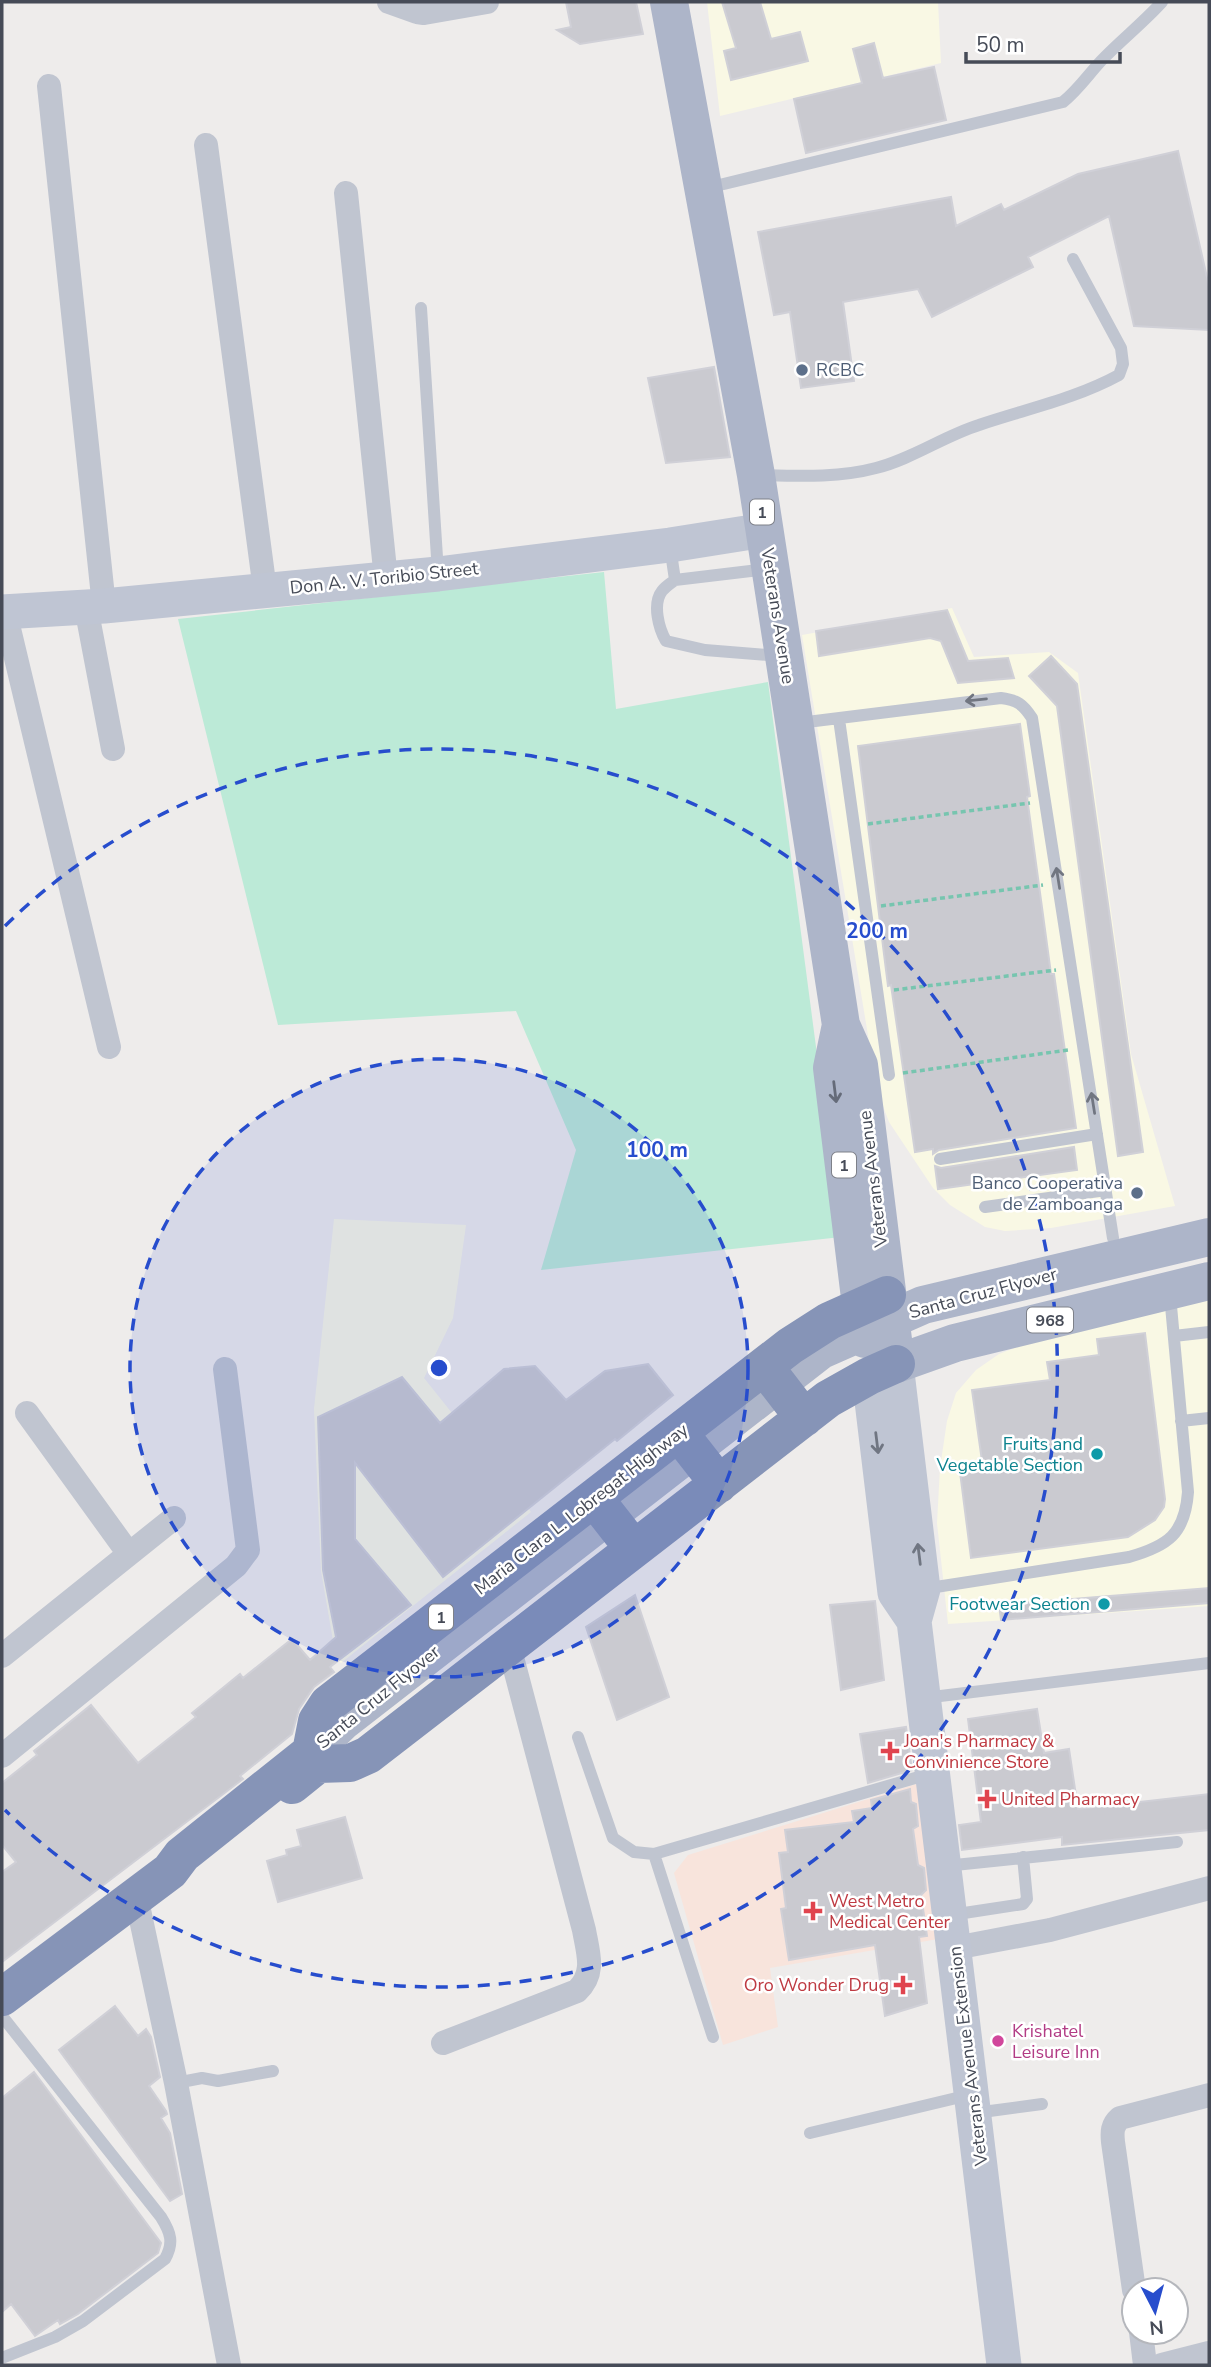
<svg xmlns="http://www.w3.org/2000/svg" width="1211" height="2367" font-family="'Nunito Sans',sans-serif">
<style>
.commercial{fill:#f9f8e4}
.medical{fill:#f8e4dc}
.green{fill:#bcead7}
.building{fill:#cacad0;stroke:#d0d0d7;stroke-width:2}
.lines{fill:none;stroke-linecap:round;stroke-linejoin:round}
.path{stroke:#77c5af;stroke-width:3.5;stroke-dasharray:5 3.5;stroke-linecap:butt}
.lane{stroke:#c0c5d0;stroke-width:12}
.street{stroke:#c0c5d0;stroke-width:24}
.secondary{stroke:#bfc5d3;stroke-width:35}
.primary{stroke:#adb5c9;stroke-width:38}
.highway{stroke:#8694b7;stroke-width:38}
.oneway{stroke:#717681}
.oneway2{stroke:#656b79}
.oneway3{stroke:#707682}
.ring{fill:none;stroke:#274dcd;stroke-width:3.5;stroke-dasharray:12 9}
.service-dot{fill:#5c6f8a;stroke:#fff;stroke-width:2.5}
.culture-dot{fill:#0f9aa8;stroke:#fff;stroke-width:2.5}
.health-dot{fill:#e0444e;stroke:#fff;stroke-width:2.5}
.hotel-dot{fill:#d1479c;stroke:#fff;stroke-width:2.5}
.labels{text-anchor:middle;stroke-width:5;stroke-linejoin:round;paint-order:stroke}
.shield{fill:#fff;stroke:#7e8189;stroke-width:2}
.shield-label{font-size:16px;font-weight:bold;fill:#464b57}
.service-label{font-size:18px;fill:#4e5e75;stroke:#fff;text-anchor:start}
.street-label{font-size:18px;fill:#464b57;stroke:#fff}
.culture-label{font-size:18px;fill:#0d838f;stroke:#fff;text-anchor:end}
.health-label{font-size:18px;fill:#be3a42;stroke:#fff;text-anchor:start}
.hotel-label{font-size:18px;fill:#b23c85;stroke:#fff;text-anchor:start}
.centre{fill:#274dcd;stroke:#fff;stroke-width:3.5}
.ring-label{font-size:21px;text-anchor:middle;font-weight:bold;fill:#274dcd;stroke:#fff;stroke-width:5;stroke-linejoin:round;paint-order:stroke}
</style>
<rect width="100%" height="100%" fill="#eeeceb"/>
<path class="commercial" d="M707,2H938L941,63L720,116Z
M952,608L974,657L1049,652L1078,673L1131,1054L1175,1206L1051,1228L1005,1231L985,1227L950,1205L933,1188L889,1122L877,1090L802,635Z
M334,1219L466,1225L453,1318L424,1378L531,1512L341,1663L336,1658L321,1571L314,1409Z
M1209,1296V1606L948,1624L937,1523L940,1468L947,1421L956,1393L976,1370L999,1354L1052,1334Z"/>
<path class="medical" d="M923,1782L944,1938L770,1968L778,2027L723,2045L674,1873L688,1855Z"/>
<path class="green" d="M604,572L616,709L768,682L841,1237L541,1270L576,1150L516,1011L278,1025L178,619Z"/>
<path class="building" d="M566,2H636L643,34L580,44L557,30L571,27Z
M722,2H760L771,39L800,32L808,61L731,80L724,51L736,48Z
M874,43L883,78L934,67L946,120L806,153L794,99L862,83L853,49Z
M1178,151L1209,286V330L1134,326L1109,216L1028,257L1033,267L932,317L918,289L843,302L854,381L801,388L790,312L774,315L758,232L951,197L956,226L1001,204L1004,210L1078,174Z
M714,367L730,457L666,463L648,378Z
M947,610L968,661L1008,658L1014,678L958,683L941,641L930,638L819,656L816,631Z
M1051,656L1077,684L1143,1152L1118,1156L1057,706L1029,676Z
M1020,724L1030,796L1027,797L1051,974H1054L1076,1128L939,1150L933,1154V1149L915,1152L891,985L888,986L858,746Z
M1074,1147L1077,1170L938,1189L935,1166L941,1168Z
M1145,1333L1165,1499L1164,1507L1155,1520L1128,1537L971,1558L959,1464L982,1461L972,1390L1050,1380L1047,1362L1099,1355L1097,1339Z
M648,1364L673,1395L617,1441L615,1439L443,1577L355,1463V1539L411,1605L330,1667L334,1672L314,1687L299,1709L292,1734L240,1776L243,1779L2,1962V1872L16,1862L2,1845V1783L37,1755L34,1751L91,1705L138,1763L196,1717L192,1713L240,1674L243,1678L292,1639L310,1660L336,1637L323,1570L318,1417L402,1377L440,1423L504,1369L535,1366L566,1400L605,1371Z
M1209,1588V1603L1001,1620L999,1605Z
M635,1595L669,1697L617,1720L586,1627Z
M875,1601L884,1680L841,1690L830,1605Z
M1037,1709L1044,1753L1069,1749L1078,1809L1209,1794V1830L1062,1845V1837L962,1850L959,1825L981,1822L968,1719Z
M906,1727L912,1770L868,1783L860,1734Z
M910,1789L911,1802L916,1804L918,1826L913,1829L918,1865L924,1868L926,1890L921,1895L927,1936L919,1937L927,2003L885,2016L875,1945L789,1960L781,1909L786,1908L779,1853L788,1852L785,1830L854,1822L852,1811L872,1808L871,1800Z
M345,1817L362,1878L278,1902L267,1861L287,1855L286,1850L301,1846L297,1830Z
M115,2006L138,2036L146,2029L151,2037L160,2077L149,2086L166,2111L167,2114L161,2118L170,2133L182,2194L170,2201L59,2050Z
M34,2072L161,2243L158,2253L78,2314L60,2324L58,2320L35,2336L11,2304L2,2312V2098Z"/>
<g class="lines">
<path class="path" d="M868,824L1030,803
M881,906L1043,885
M894,990L1056,970
M903,1073L1068,1050"/>
<path class="lane" d="M707,188L1063,102C1078,90 1088,75 1101,61C1121,40 1143,23 1162,2
M421,308L438,573
M759,475C798,476 839,478 876,468C912,459 944,436 979,425C1026,409 1075,399 1119,375L1123,364L1121,348L1073,259
M670,546L675,580C671,583 665,587 662,591C652,604 659,629 666,641L705,650L781,656
M675,580L767,569
M839,719L889,1075
M799,723L1001,698C1017,700 1023,704 1032,718L1113,1238
M940,1159L1097,1134
M985,1207L1106,1190
M1174,1336L1209,1332
M1181,1421L1209,1418
M923,1589L1129,1557C1168,1546 1185,1534 1188,1492L1170,1295
M924,1698L1209,1663
M578,1737L613,1838L634,1852L654,1854
M945,1866L1177,1842
M951,1915L1023,1904L1027,1899L1023,1857
M2,2016L161,2217C171,2233 174,2243 165,2259L83,2321L55,2337L2,2358
M713,2037L654,1854L929,1774
M176,2083L202,2078L218,2081L273,2071
M975,2113L1042,2104
M810,2133L969,2095"/>
<path class="street" d="M389,2L417,12L424,13L487,2
M49,86L104,606
M206,145L265,590
M346,193L386,579
M86,607L113,749
M5,612L109,1047
M27,1413L129,1554
M2,1656L174,1518
M2,1756L236,1566L248,1550L225,1369
M136,1896L176,2083L229,2365
M955,1948L1050,1930L1209,1888
M443,2043L577,1991C596,1973 588,1953 584,1930L509,1646
M1134,2290L1113,2142C1112,2132 1112,2125 1120,2118L1209,2095
M1141,2332L1145,2365
M1162,2365L1209,2353"/>
<path class="secondary" d="M2,612L104,606L438,574L670,545L765,530
M896,1364L923,1589L914,1621L1004,2365
M869,1376L895,1593L914,1621"/>
<path class="primary" d="M669,2L756,475L841,1025L859,1065L896,1364L955,1343L1209,1281
M841,1025L832,1068L865,1339
M311,1752L342,1722L821,1350L923,1305L1209,1237"/>
<path class="highway" d="M764,1366L804,1418
M679,1433L719,1484
M594,1498L634,1549
M292,1785L318,1764L350,1763L368,1755L828,1399L869,1376L896,1364
M2,1997L170,1871L182,1855L311,1752L317,1721L328,1704L790,1346L829,1321L887,1295"/>
</g>
<defs><path id="oneway-shaft" d="M-6 0H5M1.5-3L5.5 0L1.5 3" fill="none" stroke-width="1.6" stroke-linecap="round" stroke-linejoin="round" transform="scale(1.75)"/></defs>
<g class="oneway">
<use href="#oneway-shaft" transform="translate(976 700) rotate(174)"/>
<use href="#oneway-shaft" transform="translate(1058 878) rotate(-99)"/>
<use href="#oneway-shaft" transform="translate(1093 1103) rotate(-99)"/>
</g>
<use class="oneway2" href="#oneway-shaft" transform="translate(835 1092) rotate(83)"/>
<g class="oneway3">
<use href="#oneway-shaft" transform="translate(877 1443) rotate(83)"/>
<use href="#oneway-shaft" transform="translate(919 1554) rotate(-97)"/>
</g>
<circle cx="439" cy="1368" r="309" fill="#274dcd" fill-opacity=".12"/>
<g class="ring">
<circle cx="439" cy="1368" r="309"/>
<path d="M5 926A619 619 0 1 1 5 1810"/>
</g>
<g class="service-dot">
<circle cx="802" cy="370" r="7"/>
<circle cx="1137" cy="1193" r="7"/>
</g>
<g class="culture-dot">
<circle cx="1097" cy="1454" r="7"/>
<circle cx="1104" cy="1604" r="7"/>
</g>
<g class="health-dot">
<path d="M886.5 1740.5h7v7h7v7h-7v7h-7v-7h-7v-7h7z"/>
<path d="M983.5 1788.5h7v7h7v7h-7v7h-7v-7h-7v-7h7z"/>
<path d="M809.5 1900.5h7v7h7v7h-7v7h-7v-7h-7v-7h7z"/>
<path d="M899.5 1974.5h7v7h7v7h-7v7h-7v-7h-7v-7h7z"/>
</g>
<circle class="hotel-dot" cx="998" cy="2041" r="7"/>
<g class="labels">
<g class="shield">
<rect x="750" y="499.5" width="24" height="25" rx="5"/>
<rect x="832" y="1152.5" width="24" height="25" rx="5"/>
<rect x="1027" y="1307.5" width="46" height="25" rx="5"/>
<rect x="429" y="1604.5" width="24" height="25" rx="5"/>
</g>
<g class="shield-label">
<text x="762" y="518">1</text>
<text x="844" y="1171">1</text>
<text x="1050" y="1326">968</text>
<text x="441" y="1623">1</text>
</g>
<g class="service-label">
<text x="816" y="376">RCBC</text>
<text x="1123" y="1189" text-anchor="end">Banco Cooperativa<tspan x="1123" dy="21">de Zamboanga</tspan></text>
</g>
<g class="street-label">
<text transform="translate(384 578) rotate(-6)" y="6">Don A. V. Toribio Street</text>
<text transform="translate(778 616) rotate(81)" y="6">Veterans Avenue</text>
<text transform="translate(873 1179) rotate(-97)" y="6">Veterans Avenue</text>
<text transform="translate(983 1293) rotate(-15)" y="6">Santa Cruz Flyover</text>
<text transform="translate(581 1509) rotate(-38)" y="6">Maria Clara L. Lobregat Highway</text>
<text transform="translate(378 1697) rotate(-39)" y="6">Santa Cruz Flyover</text>
<text transform="translate(968 2056) rotate(-97)" y="6">Veterans Avenue Extension</text>
</g>
<g class="culture-label">
<text x="1083" y="1450">Fruits and<tspan x="1083" dy="21">Vegetable Section</tspan></text>
<text x="1090" y="1610">Footwear Section</text>
</g>
<g class="health-label">
<text x="904" y="1747">Joan's Pharmacy &amp;<tspan x="904" dy="21">Convinience Store</tspan></text>
<text x="1001" y="1805">United Pharmacy</text>
<text x="829" y="1907">West Metro<tspan x="829" dy="21">Medical Center</tspan></text>
<text x="889" y="1991" text-anchor="end">Oro Wonder Drug</text>
</g>
<g class="hotel-label">
<text x="1012" y="2037">Krishatel<tspan x="1012" dy="21">Leisure Inn</tspan></text>
</g>
</g>
<circle cx="439" cy="1368" r="10" class="centre"/>
<g class="ring-label">
<text x="877" y="938">200 m</text>
<text x="657" y="1157">100 m</text>
</g>
<rect width="1211" height="2367" fill="none" stroke="#464b57" stroke-width="7"/>
<g transform="translate(1155 2311) rotate(174)"><circle r="33" fill="#ffffff" stroke="#b5b7bc" stroke-width="2"/>
<path d="M0-5L12 26L0 18L-12 26Z" fill="#274dcd"/>
<text y="-10" font-size="19" font-weight="bold" text-anchor="middle" fill="#464b57">N</text>
</g>
<path d="M966 52v10h154v-10" fill="none" stroke="#464b57" stroke-width="3.5"/>
<text x="976" y="52" font-size="21" fill="#464b57" stroke="#ffffff" stroke-width="5" paint-order="stroke">50 m</text>
</svg>
